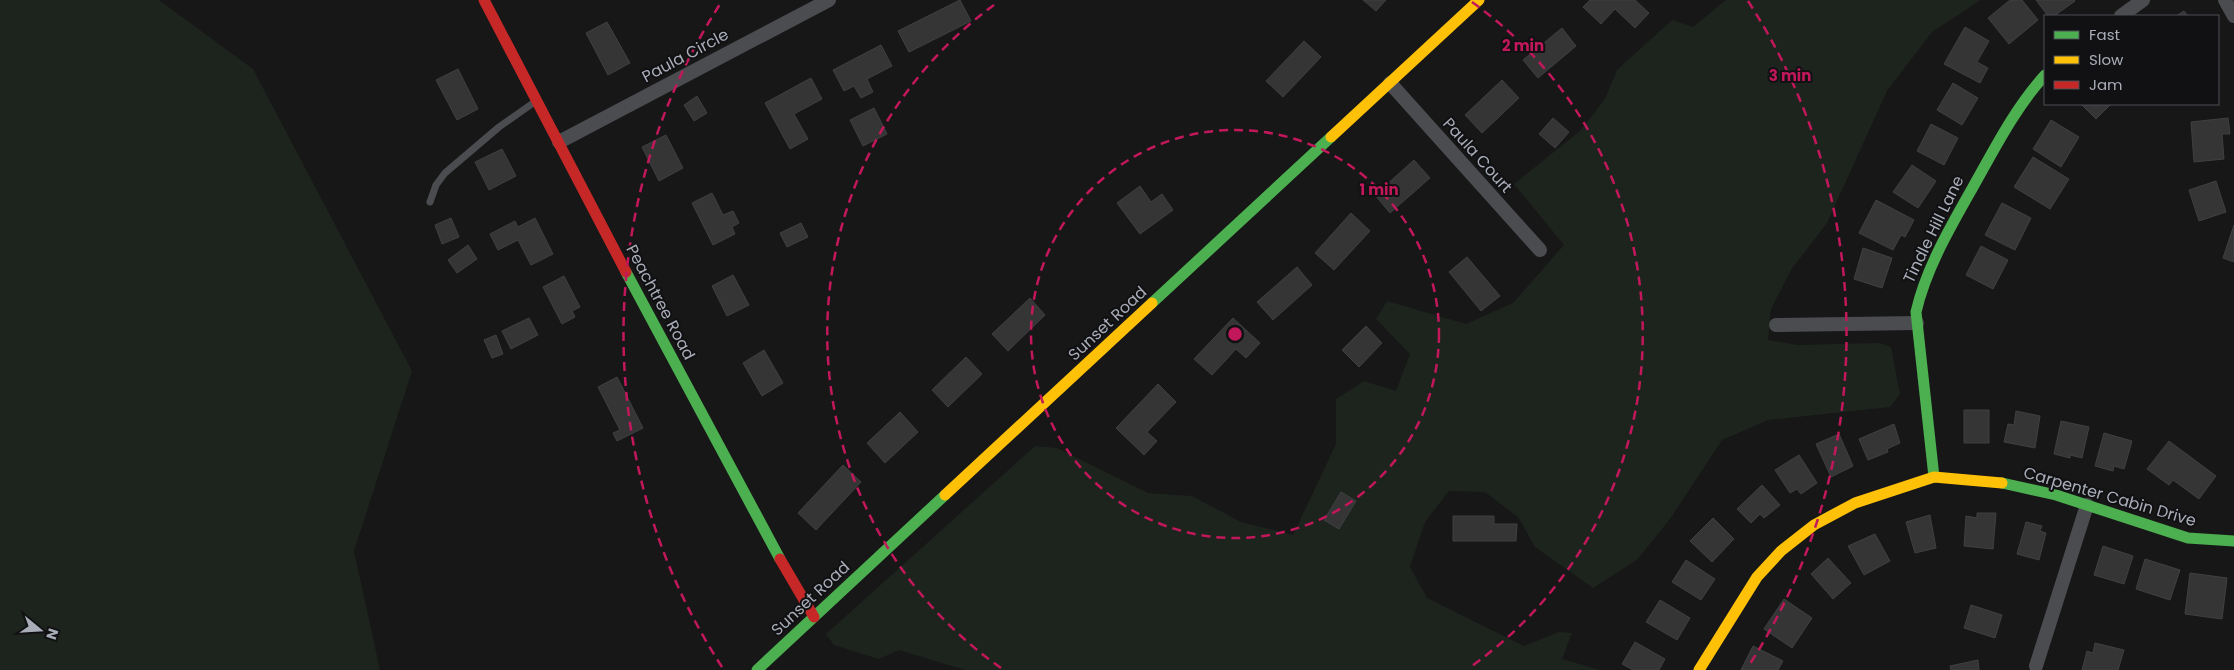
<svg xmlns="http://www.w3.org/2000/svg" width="2234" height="670" font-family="Poppins,sans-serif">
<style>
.green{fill:#1d241e}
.building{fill:#353536;stroke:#3f4043}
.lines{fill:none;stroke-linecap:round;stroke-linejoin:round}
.lane{stroke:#4b4c50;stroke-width:7}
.street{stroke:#4b4c50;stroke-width:14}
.fast{stroke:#4caf50;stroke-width:11}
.slow{stroke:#ffc107;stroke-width:11}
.jam{stroke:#c62828;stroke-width:11}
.ring{fill:none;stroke:#c2185b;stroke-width:2.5;stroke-dasharray:9 6}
.labels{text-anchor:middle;stroke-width:4;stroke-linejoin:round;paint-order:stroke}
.street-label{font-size:16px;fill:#a8adb8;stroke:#111113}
.centre{fill:#c2185b;stroke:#111113;stroke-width:2.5}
.ring-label{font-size:15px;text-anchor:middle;font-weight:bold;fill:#c2185b;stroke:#111113;stroke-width:4;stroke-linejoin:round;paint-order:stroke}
</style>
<rect width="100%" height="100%" fill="#171717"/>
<path class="green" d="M0,0H159L253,69L412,371L354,551L380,670H0Z
M1726,0H1981L1932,32L1887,91L1827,223L1791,270L1771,309L1768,340L1798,345L1879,343L1891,347L1900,394L1890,407L1768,420L1722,440L1670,519L1637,560L1593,588L1535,547L1518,517L1485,492L1449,491L1425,522L1410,567L1427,598L1524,646L1559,632L1572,633L1562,659L1600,670H965L899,650L879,659L834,645L826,634L1035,446L1057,448L1148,493L1192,496L1241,522L1293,535L1336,444V399L1364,381L1396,391L1410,354L1376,319L1387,301L1466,324L1513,303L1564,245L1514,184L1580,131L1605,99L1617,70L1672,20L1693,27Z"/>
<path class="building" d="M960,0L971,21L909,52L898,31Z
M1363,0H1386L1376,11Z
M1590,0H1635L1649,13L1635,28L1615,9L1601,24L1583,7Z
M2010,0H2022L2038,20L2009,44L1988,18Z
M2036,0H2074L2075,1L2054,16H2048Z
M2184,11L2188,16H2176Z
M607,22L630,63L608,75L586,33Z
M1965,27L1989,41L1977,62L1988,68L1980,83L1944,64Z
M1562,28L1576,46L1538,78L1523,60Z
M1304,41L1321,57L1283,97L1266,81Z
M881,45L892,66L867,79L873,92L861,98L854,86L844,91L833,70Z
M458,69L478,109L457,120L436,80Z
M811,78L822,99L794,114L808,139L790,149L765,103Z
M1502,80L1519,98L1482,133L1465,115Z
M1953,83L1978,98L1962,125L1937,110Z
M697,96L707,113L694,121L684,105Z
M2081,104H2111L2096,119Z
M874,108L887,134L863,146L850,120Z
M1553,118L1569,132L1555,148L1539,134Z
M2228,118L2230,134H2222L2224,159L2194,162L2191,122Z
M2051,120L2079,137L2061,167L2033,149Z
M1931,124L1958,138L1944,165L1917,151Z
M666,135L683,168L659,181L642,147Z
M502,149L516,176L489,190L475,162Z
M2033,157L2069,179L2050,209L2014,187Z
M1414,160L1430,178L1390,213L1375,195Z
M1912,165L1936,181L1918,208L1893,192Z
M2216,181L2226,212L2199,221L2189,190Z
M1140,186L1151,202L1162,194L1173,210L1140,234L1117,203Z
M712,193L723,215L733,211L739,223L732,227L735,234L713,245L692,203Z
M1876,200L1914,220L1905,237L1901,235L1893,250L1859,233Z
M2002,203L2031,218L2015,250L1985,235Z
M1351,213L1370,231L1334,270L1315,253Z
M451,218L459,237L442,244L435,225Z
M535,218L553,254L531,265L518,240L498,250L490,234L515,221L518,227Z
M801,223L808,237L787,247L780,233Z
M2234,225V262L2223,258Z
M468,245L477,259L457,273L448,260Z
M1981,246L2008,260L1993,289L1966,275Z
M1863,248L1892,258L1882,288L1854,279Z
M1467,257L1500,296L1481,311L1449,272Z
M1297,267L1312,285L1273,320L1257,302Z
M733,275L749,305L727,316L712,286Z
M564,276L580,307L572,311L575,317L562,324L543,287Z
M1030,298L1045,315L1008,351L992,334Z
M529,318L538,335L511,349L502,331Z
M1233,318L1260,343L1246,358L1236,349L1212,375L1194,359Z
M1366,326L1382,343L1359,367L1342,350Z
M496,335L503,354L492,358L484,340Z
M764,350L783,383L762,396L743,363Z
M966,357L982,374L948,407L932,390Z
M617,377L643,428L617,441L613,433L620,430L598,387Z
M1158,384L1176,402L1147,432L1157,441L1144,455L1116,428Z
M1964,410H1989V443H1964Z
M2016,411L2040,416L2035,448L2004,442L2008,424L2014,425Z
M900,412L918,432L885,463L867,443Z
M2061,421L2089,427L2082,458L2070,455V458L2054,454Z
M1894,424L1900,443L1887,449L1888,452L1868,460L1859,439Z
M2104,433L2132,441L2124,469L2114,466L2113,471L2095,466Z
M1839,434L1853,466L1831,477L1816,444Z
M2169,441L2216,476L2199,499L2173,480L2169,485L2147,469Z
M1799,455L1817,483L1801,494L1797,489L1790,493L1775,470Z
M843,465L861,482L816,530L798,513Z
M1762,485L1780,505L1764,518L1760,514L1751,523L1737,509Z
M1341,492L1356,501L1339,529L1324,520Z
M1977,513H1996L1993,549L1964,546L1966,516L1977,518Z
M1930,515L1936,548L1915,553L1906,522Z
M1453,516H1494V524H1517L1516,541H1453Z
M1713,518L1734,539L1712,562L1690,541Z
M2026,522L2042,526L2040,531L2046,533L2039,560L2017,554Z
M1875,534L1890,561L1864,575L1848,546Z
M2103,546L2133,556L2124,584L2094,575Z
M1828,558L1851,583L1833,599L1811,574Z
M2145,559L2180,570L2170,600L2136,589Z
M1686,560L1715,579L1701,600L1672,582Z
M2190,573L2227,578L2222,619L2185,614Z
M1784,599L1812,618L1792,648L1764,629Z
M1660,600L1690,618L1677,640L1646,622Z
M1971,605L2002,615L1995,638L1964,628Z
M1635,642L1665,659L1659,670H1633L1622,664Z
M2095,643L2124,650L2118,670H2082L2087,651L2093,653Z
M1753,646L1783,661L1778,670H1741Z
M1978,660L1979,670H1951L1950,666Z"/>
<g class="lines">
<path class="lane" d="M430,202L436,185L445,173L499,127L536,101"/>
<path class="street" d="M2225,0L2234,16
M2121,16L2143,0
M1390,83L1540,250
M559,142L829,0
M1776,325L1917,323
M2036,666L2087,505"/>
<path class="fast" d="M626,272L780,559
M1152,303L1331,137
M1934,477L1916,312C1926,268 1951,226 1973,187C1995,148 2015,108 2045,75
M2002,483L2056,495L2188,538L2234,541
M757,670L945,495"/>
<path class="slow" d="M1331,137L1479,0
M945,495L1152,303
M1699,670L1757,577L1781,551L1814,525L1855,503L1934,477L2002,483"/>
<path class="jam" d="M484,0L626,272
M780,559L814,617"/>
</g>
<g class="ring">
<circle cx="1235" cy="334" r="204"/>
<path d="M1001 668A408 408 0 0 1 998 2M1472 2A408 408 0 0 1 1469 668"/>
<path d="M722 667A612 612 0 0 1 722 1M1748 1A612 612 0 0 1 1748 667"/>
</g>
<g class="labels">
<g class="street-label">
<text transform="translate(685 55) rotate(-28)" y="6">Paula Circle</text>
<text transform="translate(1478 155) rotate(48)" y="6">Paula Court</text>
<text transform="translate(1933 229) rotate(-64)" y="6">Tindle Hill Lane</text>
<text transform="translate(661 302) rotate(62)" y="6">Peachtree Road</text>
<text transform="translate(1107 323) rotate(-43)" y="6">Sunset Road</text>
<text transform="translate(2110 496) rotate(16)" y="6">Carpenter Cabin Drive</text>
<text transform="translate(810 598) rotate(-43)" y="6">Sunset Road</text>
</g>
</g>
<circle cx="1235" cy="334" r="8" class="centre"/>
<g class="ring-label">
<text x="1523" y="51">2 min</text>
<text x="1790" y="81">3 min</text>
<text x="1379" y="195">1 min</text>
</g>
<rect x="2044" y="15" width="175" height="90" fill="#111113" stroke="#4d4f55"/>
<rect x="2054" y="31" width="25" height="8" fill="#4caf50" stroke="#4d4f55"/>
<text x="2089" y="40" font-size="15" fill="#a8adb8">Fast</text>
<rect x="2054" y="56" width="25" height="8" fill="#ffc107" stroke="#4d4f55"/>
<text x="2089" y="65" font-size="15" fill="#a8adb8">Slow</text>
<rect x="2054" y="81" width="25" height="8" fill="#c62828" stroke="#4d4f55"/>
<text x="2089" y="90" font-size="15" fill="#a8adb8">Jam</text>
<g transform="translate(40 630) rotate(108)" stroke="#111113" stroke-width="4" paint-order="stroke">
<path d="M0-4L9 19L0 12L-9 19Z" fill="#a8adb8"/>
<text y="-8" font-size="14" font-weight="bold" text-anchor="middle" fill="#a8adb8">N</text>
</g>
</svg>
